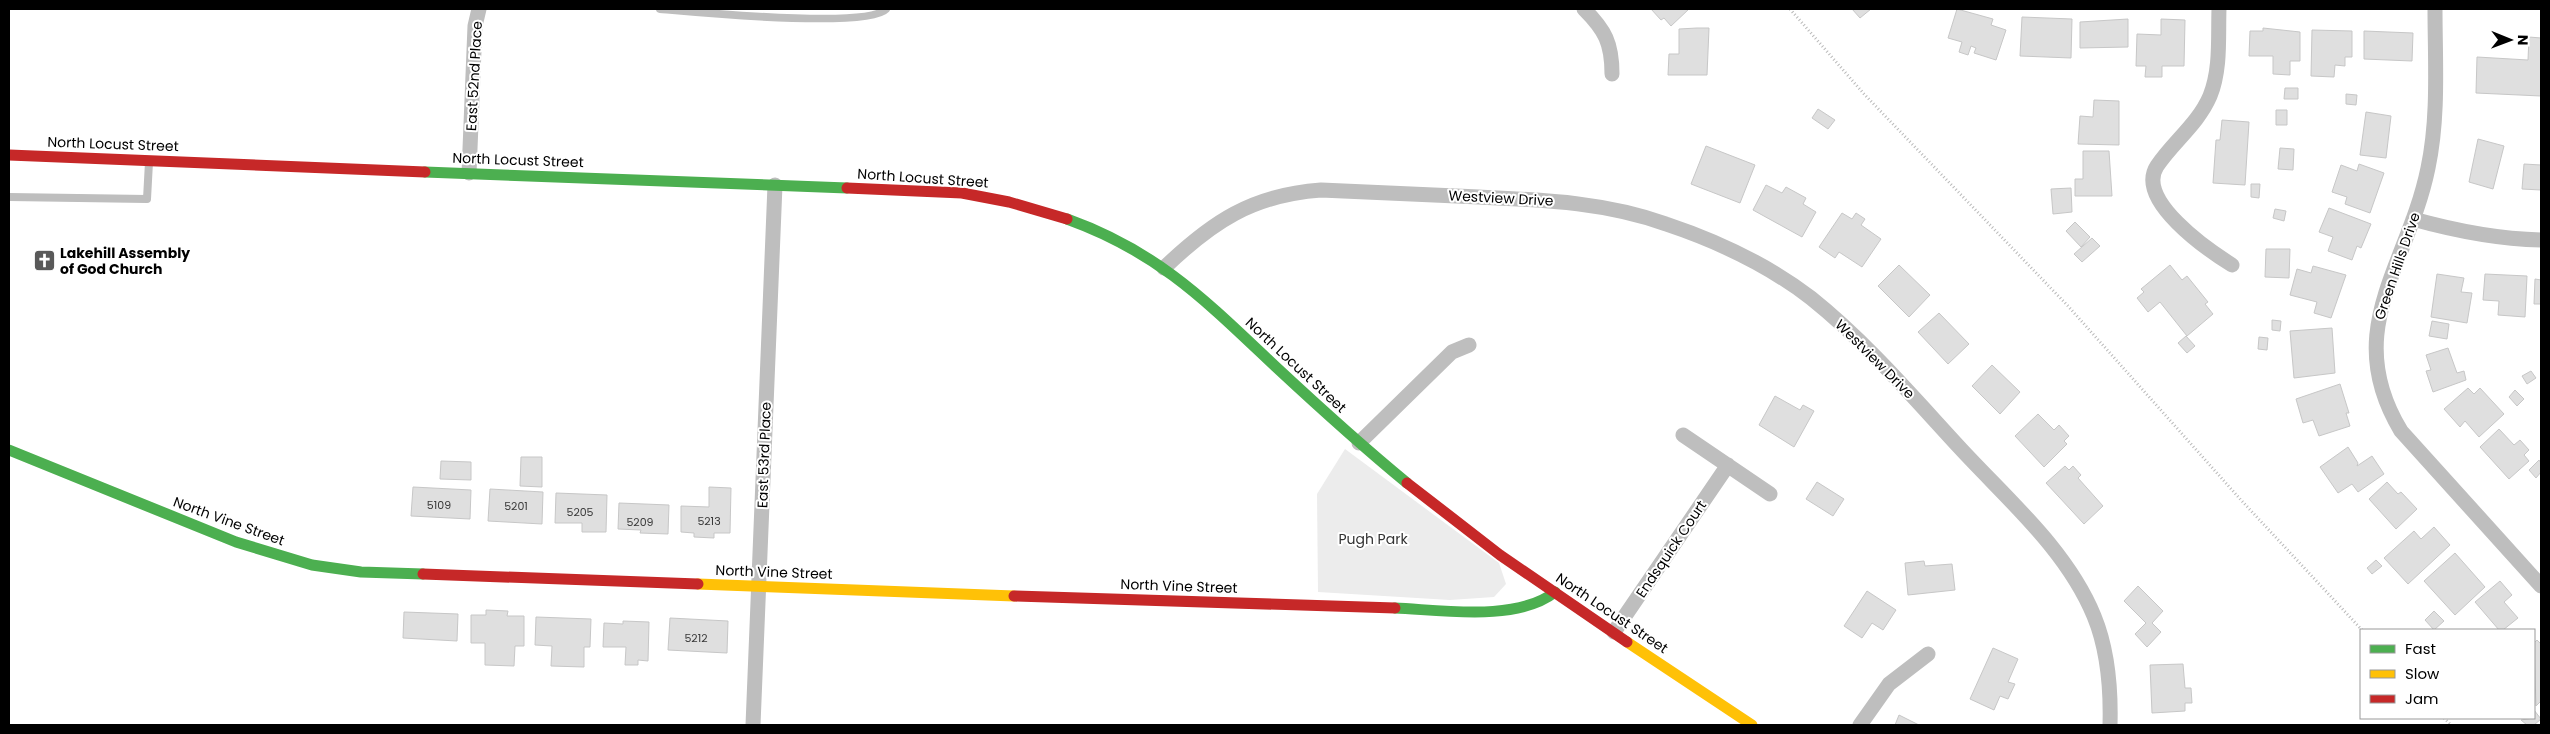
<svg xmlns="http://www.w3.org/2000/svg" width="2550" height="734" font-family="Poppins,sans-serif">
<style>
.green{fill:#ececec}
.building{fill:#dfdfdf;stroke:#c7c7c7}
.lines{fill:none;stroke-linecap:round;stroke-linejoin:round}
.path{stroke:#b9b9b9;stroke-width:3;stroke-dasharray:1 2.5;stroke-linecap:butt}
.lane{stroke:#bebebe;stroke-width:8}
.street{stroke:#bebebe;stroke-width:15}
.fast{stroke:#4caf50;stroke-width:11}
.slow{stroke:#ffc107;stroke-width:11}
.jam{stroke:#c62828;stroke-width:11}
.labels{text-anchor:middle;stroke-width:4;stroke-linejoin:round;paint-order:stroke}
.number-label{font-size:11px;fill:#383838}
.street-label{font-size:14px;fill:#000;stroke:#fff}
.poi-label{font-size:14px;font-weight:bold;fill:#000;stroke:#fff;text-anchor:start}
.park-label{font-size:14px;fill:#333;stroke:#fff}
</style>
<rect width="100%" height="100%" fill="#fff"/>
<path class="green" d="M1345,449L1499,563L1506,584L1494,597L1450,600L1318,592L1317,494Z"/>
<path class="building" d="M1651,9H1689L1671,26L1664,18L1661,20Z
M1852,9H1871L1860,18Z
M1957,9L1993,19L1991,25L2006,30L1996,60L1974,53L1976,48L1971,46L1968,55L1959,52L1962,42L1948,38Z
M2022,17L2072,19L2071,58L2020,56Z
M2128,19V47L2080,48V22Z
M2161,19L2185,20L2184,66H2162V77H2145L2146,66H2136L2137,34L2161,35Z
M1697,28H1709L1707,75H1668L1669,54H1679V29Z
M2263,28L2300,32V61H2290V75L2273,74V56H2249L2250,31H2263Z
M2312,30L2352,31V57H2345V66L2335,65L2334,77L2311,76Z
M2364,31L2413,33L2412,61L2364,59Z
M2529,37L2541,38V96L2476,93L2477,57L2528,60Z
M2285,88H2298V99H2284Z
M2346,94L2357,95L2356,105L2346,104Z
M2094,100L2119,101V145L2078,144L2080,116L2093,117Z
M1818,109L1835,120L1828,129L1812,118Z
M2276,110H2287V125H2276Z
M2366,112L2391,116L2386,158L2360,155Z
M2222,120L2249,122L2245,185L2213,183L2216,140H2220Z
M2478,139L2504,146L2493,189L2469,182Z
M1706,146L1755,165L1740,203L1691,184Z
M2280,148L2294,149L2293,170L2278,169Z
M2083,151H2109L2112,196H2075V179H2083Z
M2359,164L2384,173L2370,213L2345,204L2347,197L2332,192L2341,165L2357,171Z
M2524,164L2541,165V190L2522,189Z
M2251,184H2260L2259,198L2251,197Z
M1766,185L1782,193L1786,187L1806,198L1803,204L1816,212L1802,237L1753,210Z
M2071,188L2072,212L2053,214L2051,189Z
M2329,208L2371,224L2361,248L2357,246L2352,260L2328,251L2333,237L2319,232Z
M2275,209L2286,211L2284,221L2273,218Z
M1842,213L1852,219L1856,213L1865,219L1861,225L1881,239L1862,267L1839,252L1835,258L1819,247Z
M2075,222L2090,237L2081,247L2066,231Z
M2092,238L2100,246L2082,262L2074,254Z
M2266,249H2290L2289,278L2265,277Z
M1899,265L1930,295L1909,317L1878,286Z
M2170,265L2182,280L2187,276L2208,302L2205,304L2213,314L2187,336L2160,302L2148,312L2137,298L2144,292L2141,289Z
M2313,266L2346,275L2331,318L2314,313L2317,302L2290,295L2297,269L2311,273Z
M2437,274L2464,278L2461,292L2472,293L2467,323L2431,317Z
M2485,274L2527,276L2525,317L2498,315L2499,301L2483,300Z
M2535,279L2541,280V304H2534Z
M1939,313L1969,344L1948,364L1918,332Z
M2272,320L2281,321L2280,331L2272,330Z
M2432,321L2449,324L2447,339L2429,336Z
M2332,328L2335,373L2294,378L2290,331Z
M2186,336L2195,346L2187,353L2178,343Z
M2259,337L2268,338L2267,350L2258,349Z
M2448,348L2457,373L2464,371L2466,380L2433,392L2426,371L2431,370L2426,355Z
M1992,365L2020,392L2000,414L1972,386Z
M2531,371L2536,378L2527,384L2522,376Z
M2340,384L2349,413H2346L2350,426L2319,436L2313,420L2303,423L2296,399Z
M2468,388L2474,394L2480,388L2504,414L2479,437L2465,421L2460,427L2444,409Z
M2515,390L2524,399L2517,406L2509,397Z
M1775,396L1800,410L1803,405L1814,411L1794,447L1759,425Z
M2038,414L2054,430L2059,425L2069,436L2064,441L2067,444L2044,467L2015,436Z
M2499,429L2514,445L2520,440L2529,450L2524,455L2529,461L2509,479L2480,447Z
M2348,447L2358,463L2357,466L2372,456L2384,474L2358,492L2352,484L2338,493L2320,467Z
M521,457H542V487L520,486Z
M2539,460L2541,463V472L2536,478L2529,470Z
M441,461L471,462V480L440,479Z
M2065,466L2069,470L2073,466L2081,475L2078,478L2103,506L2084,524L2046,483Z
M1817,482L1844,499L1833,516L1806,499Z
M2387,482L2398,494L2401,492L2417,509L2396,529L2369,499Z
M413,487L471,490L470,519L411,516Z
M709,487L731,488L730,533H714V538L694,537V533L681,532V506L709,507Z
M490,489L543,492L542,524L488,521Z
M556,493L607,495L606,532H582V523H555Z
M619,503L669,505L668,534L640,533L641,530L618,529Z
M2434,527L2450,545L2408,584L2384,558L2414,531L2421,539Z
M2455,553L2485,587L2455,615L2424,581Z
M2376,560L2382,566L2372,574L2367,568Z
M1924,561L1925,566L1952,564L1955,590L1908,595L1905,563Z
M2500,581L2512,595L2504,602L2518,618L2503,630H2499L2475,602Z
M2138,586L2163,611L2152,623L2161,632L2147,647L2135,634L2146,623L2124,601Z
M1867,591L1896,610L1883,630L1872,623L1862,638L1844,626Z
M486,610L508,611L507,616H524V646H515L514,666L485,665V643H471V615H486Z
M2434,611L2444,621L2434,630L2425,620Z
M404,612L458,614L457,641L403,638Z
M536,617L591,619L590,647H584V667L551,666L552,646L535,645Z
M670,618L728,621L727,653L668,650Z
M623,621L649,622L648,661L638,660V665H625L626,647H603L604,623L623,624Z
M2537,640L2541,644V701L2536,706L2534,643Z
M1993,648L2018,659L2008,682L2015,684L2008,699L2000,696L1994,710L1970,699Z
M2183,664L2185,688H2191L2192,703H2185V711L2152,713L2150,665Z
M2534,710L2541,719L2534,725H2527L2521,720L2534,718Z
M1899,715L1919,725H1895Z"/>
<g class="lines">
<path class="path" d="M1790,9L1864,94L2068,306L2241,500L2362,630
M2444,718L2451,725"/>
<path class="lane" d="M660,9C694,12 868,29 886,9
M9,197L147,199L149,162"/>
<path class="street" d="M1584,9C1605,30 1612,43 1612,74
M2219,9C2218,37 2221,69 2210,96C2198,124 2173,142 2157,166C2135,200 2208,250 2232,265
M2435,9C2435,61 2439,116 2428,168C2408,266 2340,330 2401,431L2541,586
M469,173L475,26L479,9
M2413,219C2456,231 2497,239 2541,240
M1164,268C1212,222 1252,195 1321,190C1373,192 1426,195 1479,197C1543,200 1605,202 1666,224C1717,241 1768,265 1811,298C1866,342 1912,396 1960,448C2007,499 2067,550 2094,616C2108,650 2111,689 2110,725
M1683,435L1770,494
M1359,443L1452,352L1469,345
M1614,632L1728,465
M753,725L775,185
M1860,725L1889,684L1928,654"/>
<path class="fast" d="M425,172L847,188
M1067,219C1159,252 1207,302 1276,367C1319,407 1362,446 1407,483
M9,450L236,542L312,565L361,572L423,574
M1395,608C1442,610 1517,622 1555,592"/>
<path class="slow" d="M698,584L1014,596
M1627,642L1752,725"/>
<path class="jam" d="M9,155L425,172
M847,188L962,193L1009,202L1067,219
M1407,483L1500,555L1627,642
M423,574L698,584
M1014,596L1395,608"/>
</g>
<defs>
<symbol id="church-square" viewBox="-11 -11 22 22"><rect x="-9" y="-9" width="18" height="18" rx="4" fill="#595959" stroke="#fff"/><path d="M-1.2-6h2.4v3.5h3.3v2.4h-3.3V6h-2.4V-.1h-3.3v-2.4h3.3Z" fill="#fff"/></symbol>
</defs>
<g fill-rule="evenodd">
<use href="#church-square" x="32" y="248" width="25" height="25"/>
</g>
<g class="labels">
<g class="number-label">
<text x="439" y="509">5109</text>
<text x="516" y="510">5201</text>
<text x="580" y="516">5205</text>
<text x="709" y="525">5213</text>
<text x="640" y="526">5209</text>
<text x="696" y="642">5212</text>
</g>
<g class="street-label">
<text transform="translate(474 76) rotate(-87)" y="5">East 52nd Place</text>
<text transform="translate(113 144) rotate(2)" y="5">North Locust Street</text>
<text transform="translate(518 160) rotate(2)" y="5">North Locust Street</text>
<text transform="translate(923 178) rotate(4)" y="5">North Locust Street</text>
<text transform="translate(1501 198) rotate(3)" y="5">Westview Drive</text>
<text transform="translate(2397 266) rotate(-71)" y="5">Green Hills Drive</text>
<text transform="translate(1875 359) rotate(45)" y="5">Westview Drive</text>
<text transform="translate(1296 365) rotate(43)" y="5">North Locust Street</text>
<text transform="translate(764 455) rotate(-88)" y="5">East 53rd Place</text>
<text transform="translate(229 521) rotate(20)" y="5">North Vine Street</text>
<text transform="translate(1671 549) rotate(-56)" y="5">Endsquick Court</text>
<text transform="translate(774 572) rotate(2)" y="5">North Vine Street</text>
<text transform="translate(1179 586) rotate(2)" y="5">North Vine Street</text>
<text transform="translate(1612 613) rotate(34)" y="5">North Locust Street</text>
</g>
<g class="poi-label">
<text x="60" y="258">Lakehill Assembly<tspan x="60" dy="16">of God Church</tspan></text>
</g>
<g class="park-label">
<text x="1373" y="544">Pugh Park</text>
</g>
</g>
<rect width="2550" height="734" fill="none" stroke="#000000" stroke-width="20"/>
<rect x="2360" y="629" width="175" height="90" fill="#ffffff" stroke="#999999"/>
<rect x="2370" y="645" width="25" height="8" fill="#4caf50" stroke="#999999"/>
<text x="2405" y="654" font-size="15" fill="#000000">Fast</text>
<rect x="2370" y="670" width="25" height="8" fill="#ffc107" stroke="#999999"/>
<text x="2405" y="679" font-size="15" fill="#000000">Slow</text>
<rect x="2370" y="695" width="25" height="8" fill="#c62828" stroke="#999999"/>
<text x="2405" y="704" font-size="15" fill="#000000">Jam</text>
<g transform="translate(2510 40) rotate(91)" stroke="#ffffff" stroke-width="4" paint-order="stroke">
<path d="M0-4L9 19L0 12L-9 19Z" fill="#000000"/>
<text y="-8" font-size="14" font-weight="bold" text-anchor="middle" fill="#000000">N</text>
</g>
</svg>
